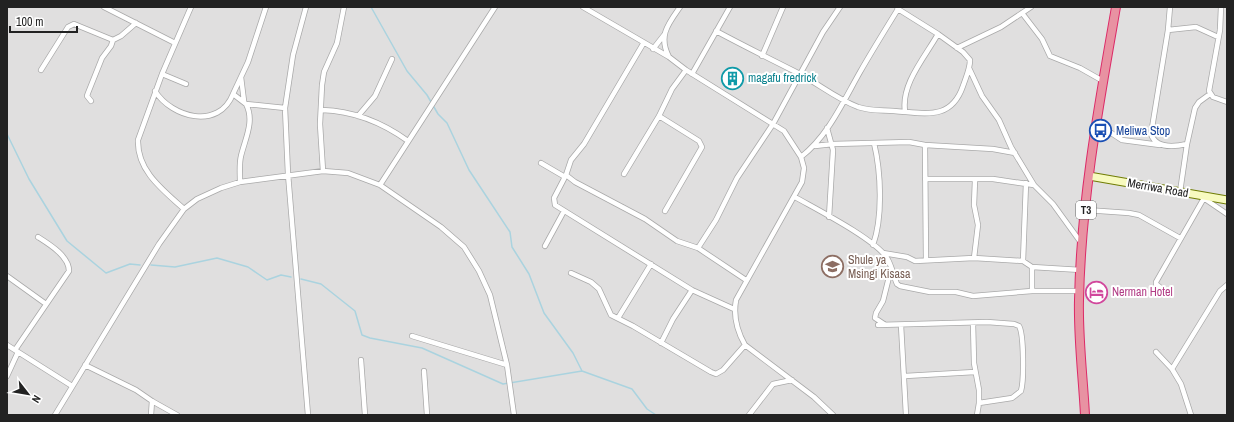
<svg xmlns="http://www.w3.org/2000/svg" width="1234" height="422" font-family="'Archivo Narrow',sans-serif">
<style>
.residential{fill:#e0dfdf}
.lines{fill:none;stroke-linecap:round;stroke-linejoin:round}
.stream{stroke:#aad3df;stroke-width:1.5}
.street-casing{stroke:#a9a9a9;stroke-width:6}
.secondary-casing{stroke:#707d05;stroke-width:9}
.highway-casing{stroke:#dc2a67;stroke-width:10}
.street{stroke:#fff;stroke-width:4.5}
.secondary{stroke:#f7fabf;stroke-width:7}
.highway{stroke:#e892a2;stroke-width:8}
.labels{text-anchor:middle;stroke-width:4;stroke-linejoin:round;paint-order:stroke}
.shield{fill:#fff;stroke:#646464;stroke-width:1}
.shield-label{font-size:11px;font-weight:bold;fill:#222}
.culture-label{font-size:12px;fill:#0d838f;stroke:#fff;text-anchor:start}
.transit-label{font-size:12px;fill:#164399;stroke:#fff;text-anchor:start}
.street-label{font-size:12px;fill:#222;stroke:#fff}
.education-label{font-size:12px;fill:#785e54;stroke:#fff;text-anchor:start}
.hotel-label{font-size:12px;fill:#b23c85;stroke:#fff;text-anchor:start}
</style>
<rect width="100%" height="100%" fill="#f2efe9"/>
<path class="residential" d="M7,7H1227V415H7Z"/>
<g class="lines">
<path class="stream" d="M371,7L407,71L427,95L438,114L447,123L469,170L510,232L512,247L529,274L544,313L573,353L582,371
M7,134L29,179L67,241L106,273L130,264L140,265
M151,265L175,267L217,258L248,267L267,280L281,275L291,277
M301,279L321,284L355,311L362,335L370,338L422,348L503,384L582,371L632,389L647,409L656,415"/>
<defs>
<path id="street" d="M104,7L175,43
M266,7L248,62L233,94L246,104L285,108
M306,7L293,55L285,108L288,174L308,415
M583,7L669,57L686,70L784,131L801,157L804,168L802,182L736,300C733,317 737,331 745,345L814,397L833,415
M1170,7L1168,30L1151,134C1156,149 1174,147 1187,144
M1221,7L1220,30L1209,91L1213,97L1227,102
M1022,13L1042,39L1050,56L1080,68L1103,81
M1168,30L1196,27L1218,37
M716,31C744,46 772,60 800,74C820,85 837,99 858,107C870,111 882,110 894,111C925,113 951,121 963,86C966,77 970,69 970,60L963,52L938,34L898,9L897,7
M643,44L584,144L571,160L566,175L575,182L645,219L677,241L698,248L746,280
M957,48L1001,27L1031,7
M653,49L664,35
M762,56L783,7
M669,57C658,36 668,24 680,7
M969,68L982,96L999,120L1011,147L1034,185
M41,70L68,27L74,24L113,40
M162,74L186,84
M692,74L730,7
M241,77L244,101
M155,91C172,118 219,130 233,94
M91,101L87,96L88,93L102,58L111,46L113,40L121,36L136,23
M322,110C353,111 383,123 408,141
M905,111C901,84 925,57 938,34
M358,116L375,96L392,59
M659,116L699,141L702,147L665,211
M1096,123L1122,140L1160,145
M827,128L833,150L829,217
M925,145L993,149L1015,153
M815,146L833,144L909,142L925,145L926,260
M801,157C828,136 843,102 860,72C872,51 885,30 898,9
M541,163L565,177
M323,171L320,124L322,85L324,72L337,43L344,7
M624,174L659,116L672,89L686,70
M566,175L554,198L555,205L692,290L734,309
M925,179H993L1034,185L1053,204L1082,244
M240,182C240,174 239,164 241,156C245,139 255,121 246,104
M380,185L495,7
M1180,192L1187,144L1195,108L1199,102L1210,94
M795,197C816,209 875,239 887,258C892,266 893,275 897,284L900,286L930,292H956L973,296L1032,291H1079
M1202,197L1227,214
M184,209C163,190 137,171 138,140L162,74L191,7
M1086,210L1129,213L1139,215L1180,238
M873,245C883,217 881,172 874,143
M545,246L564,211
M698,248L716,220L737,178L773,124L823,32L840,7
M883,253L907,257L915,261L974,258L1023,261L1032,267L1081,270
M974,258L978,225L974,205L975,180
M1023,261L1026,183
M1032,267V291
M571,273L591,282L599,289L611,315L633,326L711,372L716,374L723,370L745,345
M7,276L46,304
M1170,295L1156,284V282L1204,198
M618,318L651,264
M973,323L974,363L979,390V403L977,415
M884,324L875,318L876,313L883,301L891,269
M878,325L987,322L1014,324L1019,326C1024,334 1024,381 1021,391L1012,398L979,403
M901,325L906,415
M412,336L507,365
M661,343L673,319L692,290
M7,345L72,386
M15,350L69,271C69,256 49,244 38,237
M1156,352L1172,369L1181,384L1191,415
M361,360L365,415
M85,365L136,390L152,401L177,415
M1172,369L1220,291L1227,285
M424,371L427,415
M7,376L18,352
M905,376L975,372
M55,415L159,244L184,209L197,199L221,188L240,182L323,171L348,173L380,185L441,227L464,247L479,271L490,295L507,365L514,415
M151,415L152,401
M749,415L773,384L792,380"/>
<path id="secondary" d="M1089,176L1227,200"/>
<path id="highway" d="M1085,415C1083,377 1078,338 1079,300C1081,201 1099,104 1116,7"/>
</defs>
<use href="#street" class="street-casing"/>
<use href="#secondary" class="secondary-casing"/>
<use href="#highway" class="highway-casing"/>
<use href="#street" class="street"/>
<use href="#secondary" class="secondary"/>
<use href="#highway" class="highway"/>
</g>
<defs>
<symbol id="building-ring" viewBox="-11 -11 22 22"><circle r="9.5" fill="#fff" stroke="#0f9aa8" stroke-width="1.5"/><path d="M-4-6H4V6H1V3H-1V6H-4ZM-2.5-4.3h1.7v1.8h-1.7ZM.8-4.3h1.7v1.8H.8ZM-2.5-1h1.7V.8h-1.7ZM.8-1h1.7V.8H.8Z" fill="#0f9aa8"/></symbol>
<symbol id="bus-ring" viewBox="-11 -11 22 22"><circle r="9.5" fill="#fff" stroke="#1a4fb4" stroke-width="1.5"/><path d="M-5-6H5V4H4V6H2V4H-2V6H-4V4H-5ZM-3.5-4V0h7V-4ZM-3.5 1.2v1.5H-2V1.2ZM2 1.2v1.5H3.5V1.2Z" fill="#1a4fb4"/></symbol>
<symbol id="school-ring" viewBox="-11 -11 22 22"><circle r="9.5" fill="#fff" stroke="#8d6e63" stroke-width="1.5"/><path d="M0-5L7-2L0 1L-7-2ZM-4 1L0 2.5L4 1V4Q0 6-4 4Z" fill="#8d6e63"/></symbol>
<symbol id="hotel-ring" viewBox="-11 -11 22 22"><circle r="9.5" fill="#fff" stroke="#d1479c" stroke-width="1.5"/><path d="M-6-4.5h1.5V1H6V5H4.5V3h-9V5H-6ZM-4 0a1.8 1.8 0 1 1 3.6 0ZM.5 0V-2.5h3Q6-2.5 6 0Z" fill="#d1479c"/></symbol>
</defs>
<g fill-rule="evenodd">
<use href="#building-ring" x="720" y="66" width="25" height="25"/>
<use href="#bus-ring" x="1088" y="118" width="25" height="25"/>
<use href="#school-ring" x="820" y="254" width="25" height="25"/>
<use href="#hotel-ring" x="1084" y="280" width="25" height="25"/>
</g>
<g class="labels">
<rect class="shield" x="1076" y="201" width="20" height="18" rx="3"/>
<g class="shield-label">
<text x="1086" y="214">T3</text>
</g>
<g class="culture-label">
<text x="748" y="82">magafu fredrick</text>
</g>
<g class="transit-label">
<text x="1116" y="135">Meliwa Stop</text>
</g>
<g class="street-label">
<text transform="translate(1158 188) rotate(10)" y="4">Merriwa Road</text>
</g>
<g class="education-label">
<text x="848" y="264">Shule ya<tspan x="848" dy="14">Msingi Kisasa</tspan></text>
</g>
<g class="hotel-label">
<text x="1112" y="296">Nerman Hotel</text>
</g>
</g>
<rect width="1234" height="422" fill="none" stroke="#222222" stroke-width="16"/>
<g transform="translate(28 394) rotate(121)" stroke="#ffffff" stroke-width="3" paint-order="stroke">
<path d="M0-3L7 15L0 10L-7 15Z" fill="#222222"/>
<text y="-6" font-size="11" font-weight="bold" text-anchor="middle" fill="#222222">N</text>
</g>
<path d="M10 26v6h67v-6" fill="none" stroke="#222222" stroke-width="2"/>
<text x="16" y="26" font-size="12" fill="#222222" stroke="#ffffff" stroke-width="3" paint-order="stroke">100 m</text>
</svg>
